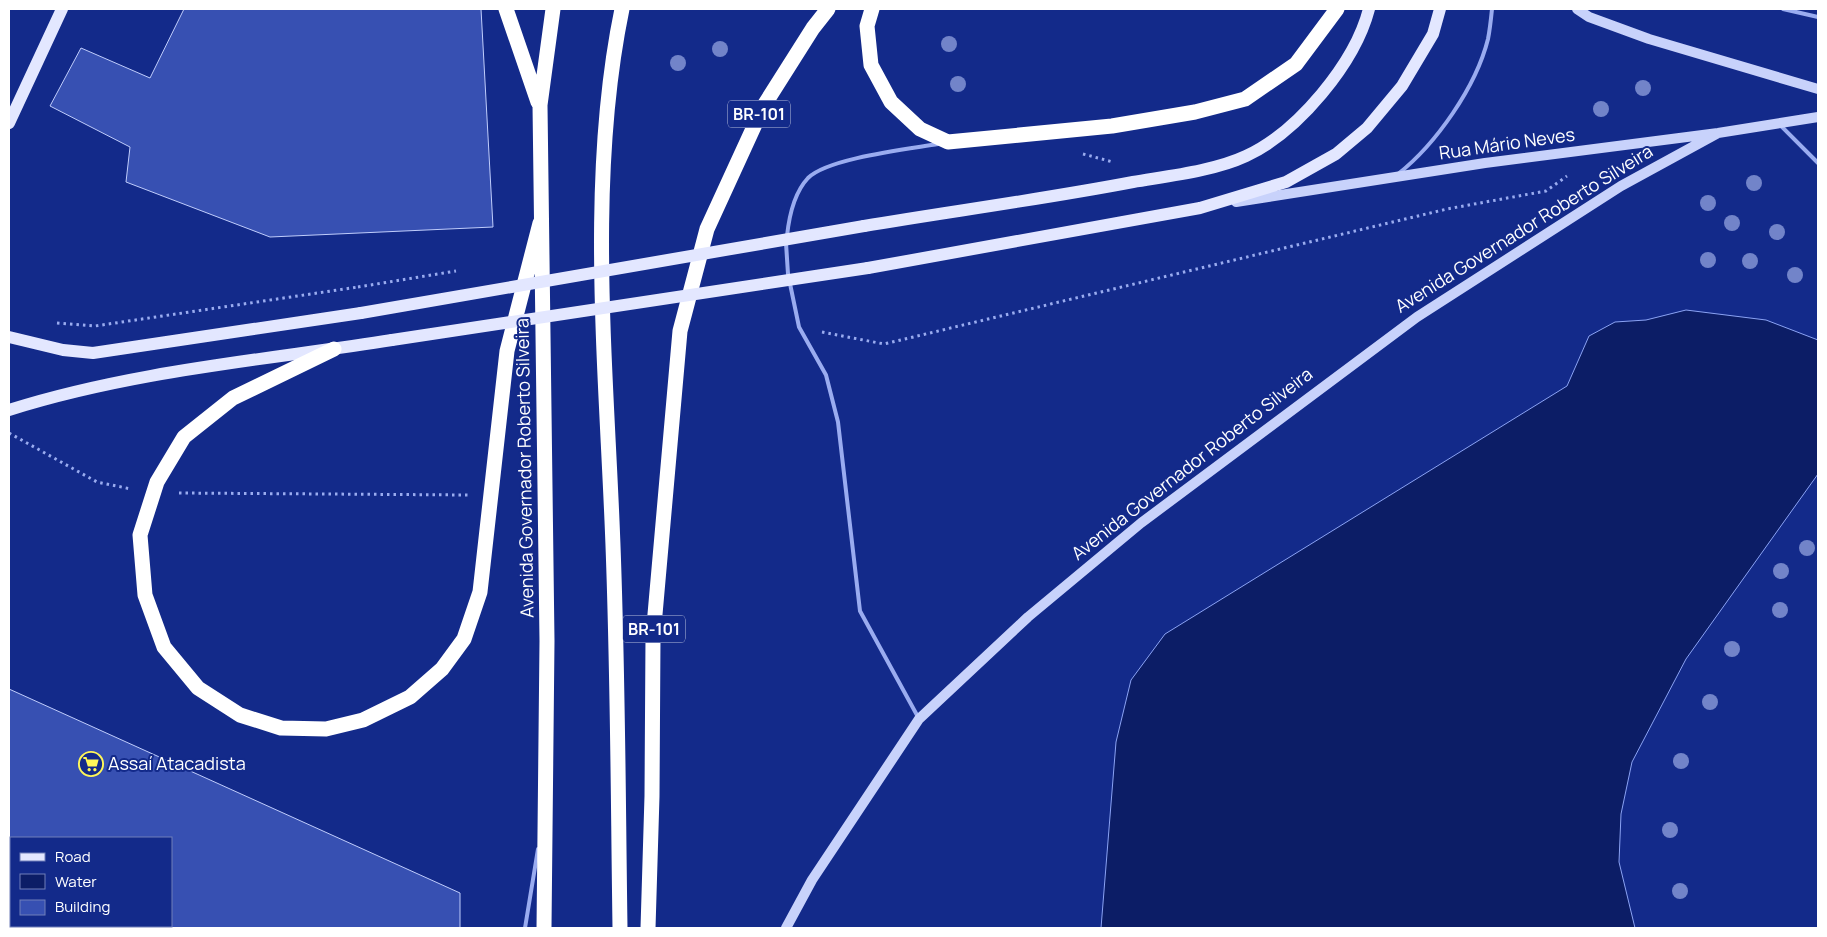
<svg xmlns="http://www.w3.org/2000/svg" width="1827" height="937" font-family="Manrope,sans-serif">
<style>
.water{fill:#0c1d66;stroke:#8ba3f4}
.building{fill:#3750b2;stroke:#c0cdfc;fill-rule:evenodd}
.lines{fill:none;stroke-linecap:round;stroke-linejoin:round}
.path{stroke:#9aacf0;stroke-width:3;stroke-dasharray:2.5 4;stroke-linecap:butt}
.lane{stroke:#9aacf0;stroke-width:4}
.secondary{stroke:#c8d2fb;stroke-width:10}
.primary{stroke:#e3e7ff;stroke-width:12}
.highway{stroke:#fff;stroke-width:15}
.path-bridge{stroke:#9aacf0;stroke-width:3;stroke-dasharray:2.5 4;stroke-linecap:butt}
.primary-bridge{stroke:#e3e7ff;stroke-width:12}
.tree{fill:#7284c9}
.labels{text-anchor:middle;stroke-width:4;stroke-linejoin:round;paint-order:stroke}
.shield{fill:#132a8a;stroke:#b8bfdc;stroke-width:1}
.shield-label{font-size:16px;font-weight:bold;fill:#fff}
.street-label{font-size:18px;fill:#fff;stroke:#132a8a}
.poi-label{font-size:18px;fill:#fff;stroke:#132a8a;text-anchor:start}
</style>
<rect width="100%" height="100%" fill="#132a8a"/>
<path class="water" d="M1686,310L1766,320L1818,340V474L1686,659L1632,762L1621,814L1619,862L1635,928H1101L1116,742L1131,680L1165,634L1567,386L1589,336L1615,322L1646,320Z"/>
<path class="building" d="M184,9H481L493,227L270,237L126,182L130,147L50,106L81,48L150,78Z
M9,689L460,893V928H9ZM11,838H171V926H11Z"/>
<g class="lines">
<path class="path" d="M1083,154L1113,162
M57,323L95,326L358,287
M822,332L884,344L1447,209L1546,191L1567,176
M9,433L97,482L131,489
M179,493L468,495"/>
<path class="lane" d="M1783,9L1818,17
M1779,124L1818,163
M1398,174C1436,144 1476,87 1488,39C1490,29 1491,19 1492,9
M787,236C789,217 794,193 808,178C828,158 909,149 938,144
M786,243L788,274L799,327L826,375L838,422L860,611L918,717
M525,928L538,849"/>
<path class="secondary" d="M1577,9L1589,17L1649,39L1818,89
M1236,202L1485,163L1718,133L1818,117
M786,928L812,880L919,719L1028,617L1141,523L1417,317L1621,186L1718,133"/>
<path class="primary" d="M9,123L62,9
M864,226C954,211 1044,199 1133,182C1168,176 1214,171 1246,156C1298,132 1355,63 1369,9
M868,268L1200,208L1286,182L1336,154L1367,128L1402,86L1433,34L1440,9
M9,337L63,350L93,353L361,313
M9,410C132,371 264,360 392,340"/>
<path class="highway" d="M506,9L538,102
M872,9L867,26L871,65L891,102L920,129L948,142L1112,126L1195,112L1245,99L1296,64L1337,9
M334,349L233,398L184,437L157,482L140,535L145,595L164,647L198,688L240,715L281,728L326,729L363,720L410,697L442,669L464,639L480,592L507,351L540,223
M544,928L547,641L540,105L553,9
M620,928C618,793 618,657 612,521C605,355 588,173 622,9
M648,928L652,796L653,637L680,331L707,229L763,107L813,28L828,9"/>
<path class="path-bridge" d="M358,287L456,271"/>
<path class="primary-bridge" d="M361,313L864,226
M392,340L868,268"/>
</g>
<g class="tree">
<circle cx="949" cy="44" r="8"/>
<circle cx="720" cy="49" r="8"/>
<circle cx="678" cy="63" r="8"/>
<circle cx="958" cy="84" r="8"/>
<circle cx="1643" cy="88" r="8"/>
<circle cx="1601" cy="109" r="8"/>
<circle cx="1754" cy="183" r="8"/>
<circle cx="1708" cy="203" r="8"/>
<circle cx="1732" cy="223" r="8"/>
<circle cx="1777" cy="232" r="8"/>
<circle cx="1708" cy="260" r="8"/>
<circle cx="1750" cy="261" r="8"/>
<circle cx="1795" cy="275" r="8"/>
<circle cx="1807" cy="548" r="8"/>
<circle cx="1781" cy="571" r="8"/>
<circle cx="1780" cy="610" r="8"/>
<circle cx="1732" cy="649" r="8"/>
<circle cx="1710" cy="702" r="8"/>
<circle cx="1681" cy="761" r="8"/>
<circle cx="1670" cy="830" r="8"/>
<circle cx="1680" cy="891" r="8"/>
</g>
<defs>
<symbol id="supermarket-ring" viewBox="-11 -11 22 22"><circle r="9.5" fill="#132a8a" stroke="#fff759" stroke-width="1.5"/><path d="M-6-5.5h2.5l.6 2H6L4.5 2H-2.5L-4.4-4H-6ZM-1.5 3.2a1.3 1.3 0 1 0 .1 0ZM3 3.2a1.3 1.3 0 1 0 .1 0Z" fill="#fff759"/></symbol>
</defs>
<g fill-rule="evenodd">
<use href="#supermarket-ring" x="77" y="750" width="28" height="28"/>
</g>
<g class="labels">
<g class="shield">
<rect x="728" y="100.5" width="62" height="27" rx="4"/>
<rect x="623" y="615.5" width="62" height="27" rx="4"/>
</g>
<g class="shield-label">
<text x="759" y="120">BR-101</text>
<text x="654" y="635">BR-101</text>
</g>
<g class="street-label">
<text transform="translate(1507 144) rotate(-8)" y="6">Rua Mário Neves</text>
<text transform="translate(1524 229) rotate(-32)" y="6">Avenida Governador Roberto Silveira</text>
<text transform="translate(1192 464) rotate(-38)" y="6">Avenida Governador Roberto Silveira</text>
<text transform="translate(525 468) rotate(-91)" y="6">Avenida Governador Roberto Silveira</text>
</g>
<g class="poi-label">
<text x="108" y="770">Assaí Atacadista</text>
</g>
</g>
<rect width="1827" height="937" fill="none" stroke="#ffffff" stroke-width="20"/>
<rect x="10" y="837" width="162" height="90" fill="#132a8a" stroke="#717fb9"/>
<rect x="20" y="853" width="25" height="8" fill="#e3e7ff" stroke="#717fb9"/>
<text x="55" y="862" font-size="15" fill="#ffffff">Road</text>
<rect x="20" y="874" width="25" height="15" fill="#0c1d66" stroke="#717fb9"/>
<text x="55" y="887" font-size="15" fill="#ffffff">Water</text>
<rect x="20" y="900" width="25" height="15" fill="#3750b2" stroke="#717fb9"/>
<text x="55" y="912" font-size="15" fill="#ffffff">Building</text>
</svg>
